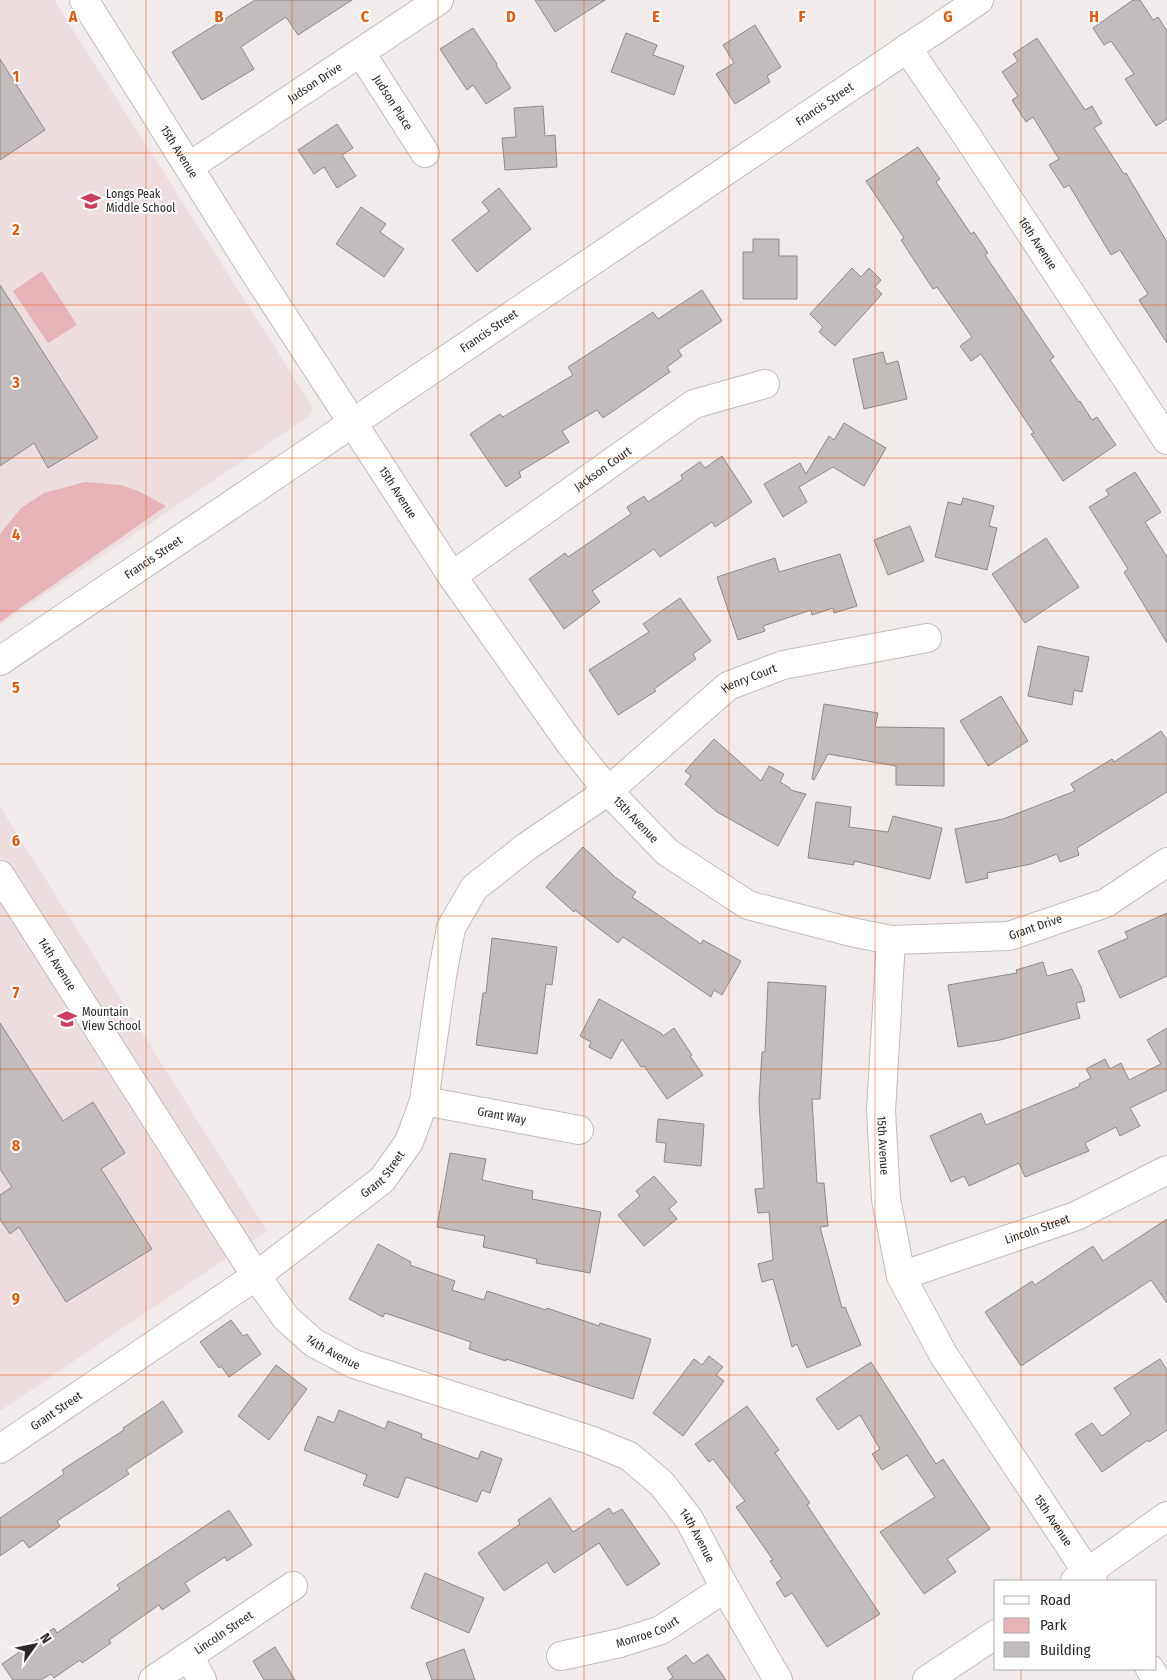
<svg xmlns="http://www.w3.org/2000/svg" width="1167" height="1680" font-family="'Fira Sans Condensed',sans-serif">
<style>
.built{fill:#edddde}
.green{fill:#e7b3b8}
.building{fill:#c3bcbd;stroke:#8e8889}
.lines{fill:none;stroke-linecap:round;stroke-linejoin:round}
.minor-casing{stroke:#c2bbbc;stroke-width:30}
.minor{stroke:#fff;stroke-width:28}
.grid{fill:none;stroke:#e8590c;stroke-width:1;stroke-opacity:0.55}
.labels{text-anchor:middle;stroke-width:4;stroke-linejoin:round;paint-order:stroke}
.street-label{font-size:12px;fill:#2a2728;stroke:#fff}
.poi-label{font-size:12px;fill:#2a2728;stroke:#fff;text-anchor:start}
.grid-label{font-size:16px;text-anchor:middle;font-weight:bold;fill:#e8590c;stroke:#fff;stroke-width:4;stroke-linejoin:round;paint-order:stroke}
</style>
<rect width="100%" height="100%" fill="#f2ebec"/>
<path class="built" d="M0,0H54L310,403L313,411L309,416L0,625Z
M0,807L267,1231L0,1411Z"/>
<path class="green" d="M42,271L77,325L48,343L13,291Z
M85,482L121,485L138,491L166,506L0,622V534L21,508L44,493Z"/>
<path class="building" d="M255,0H352L298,35L286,17L241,47L254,69L202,100L172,52Z
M535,0H605L555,32Z
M1133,0H1140L1153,20L1158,17L1167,31V119L1156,126L1125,79L1134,74L1111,41L1104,45L1093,28Z
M755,25L781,67L767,76L770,82L735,104L716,74L734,63L723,45Z
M473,28L497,64L496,65L511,88L486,104L473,85L467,90L440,49Z
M626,33L657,45L653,55L684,66L674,95L611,72Z
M1037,38L1085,110L1092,106L1102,123L1094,128L1124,174L1126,173L1167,242V343L1139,300L1148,294L1120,250L1111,255L1069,185L1064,188L1049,165L1059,159L1033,117L1026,122L1012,100L1018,96L1002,72L1018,61L1013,54Z
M0,59L45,130L0,160Z
M543,106L545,136L555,135L557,167L505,170L502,138L516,137L514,108Z
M337,124L353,148L342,155L356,176L337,188L324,167L314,174L298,150Z
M918,147L940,179L936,182L971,234L974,232L988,253L985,255L1054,357L1050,360L1079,402L1080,401L1092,420L1097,417L1116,445L1063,481L1031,434L1034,433L981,354L971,361L960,346L972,337L937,287L933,289L901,240L904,238L866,181Z
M499,188L531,229L477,272L452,240L489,211L482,202Z
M361,207L386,224L380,232L404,249L384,277L336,244Z
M753,239H779V256H797V299H743V252H753Z
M852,268L861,277L869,268L881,280L875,287L882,294L835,346L819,332L823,327L810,314Z
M0,285L98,438L48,468L34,443L0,466Z
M702,290L722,321L678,350L682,356L667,367L670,372L603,418L597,410L562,431L569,442L519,472L521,477L506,487L470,434L500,414L503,417L573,375L568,367L653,312L658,319Z
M883,352L886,364L898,361L907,399L864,409L853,359Z
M844,423L886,448L864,486L833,467L799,487L807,502L783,517L764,484L800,463L806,474L829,436L834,440Z
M722,456L752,502L715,527L712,522L660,557L654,549L592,591L600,602L564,629L529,579L565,553L568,557L631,514L627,507L644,496L648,502L683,479L681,475L700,462L705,468Z
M1135,472L1161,512L1145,522L1167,557V643L1124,572L1128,569L1089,507L1109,495L1106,490Z
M963,498L994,506L989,526L997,528L987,570L935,557L948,502L961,505Z
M910,526L924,561L888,575L874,540Z
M1046,538L1079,587L1025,623L992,574Z
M840,554L857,606L834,613L833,608L812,615L811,610L763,626L765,631L738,640L717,577L775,558L779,572Z
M680,598L711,641L693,654L696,659L654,689L656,691L618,715L589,670L649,632L643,624Z
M1038,646L1089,657L1082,692L1074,690L1072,705L1028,696Z
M1001,696L1028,741L988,766L960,721Z
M824,704L878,713L875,727L944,728V786L896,785V766L828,754L814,780L812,779Z
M1161,731L1167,740V792L1077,848L1079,855L1060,862L1057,854L1031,864L987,873L988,878L966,883L955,829L1003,819L1075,791L1071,784L1112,759L1114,762Z
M714,739L761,781L769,766L784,774L780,782L790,788V790L806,794L778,846L717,812L685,784L691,776L685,771Z
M816,802L851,807L849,827L888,832L893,816L942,828L930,879L854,861V865L808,858Z
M583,847L615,877L636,892L632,897L701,944L703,940L741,961L722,995L714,990L711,997L623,937L618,943L575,910L574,912L546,887Z
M1167,913V976L1120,998L1098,951L1128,938L1125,932Z
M492,938L557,947L552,985L546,984L537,1054L476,1045L483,993H486Z
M1043,962L1047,976L1072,969L1081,987L1085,1001L1076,1003L1080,1018L1000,1040L958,1047L948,985L1017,973L1016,970Z
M768,982L826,986L820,1099H812L817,1183H824L828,1226L820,1227L842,1308L845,1307L861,1345L807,1368L797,1344L792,1347L773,1279L762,1282L758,1264L773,1260L769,1212L758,1213L755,1189L764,1188L759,1101L762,1052H765Z
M599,999L661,1033L663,1036L674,1028L692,1055L690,1056L703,1075L667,1099L644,1066L641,1067L622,1039L611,1059L589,1047L591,1042L580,1036Z
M0,1023L63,1121L93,1102L125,1153L101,1169L152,1249L66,1302L19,1227L10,1234L0,1219V1195L12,1187L0,1169Z
M1167,1028V1090L1130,1108L1140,1126L1120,1136L1116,1127L1085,1143L1089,1151L1025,1177L1019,1163L969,1186L964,1176L951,1182L930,1136L981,1113L986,1125L1080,1086L1079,1084L1091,1078L1086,1069L1105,1059L1110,1069L1121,1063L1129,1080L1161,1064L1147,1040Z
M658,1119L704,1124L701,1166L664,1162L666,1143L656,1142Z
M450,1153L486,1159L482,1180L533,1191L532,1199L601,1212L590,1273L536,1263L537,1259L483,1247L485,1236L437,1227Z
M654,1176L677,1202L669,1209L677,1219L644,1246L618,1215L640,1196L636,1191Z
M1167,1219V1303L1151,1280L1021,1366L985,1312L1032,1281L1035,1285L1093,1246L1103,1261Z
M378,1244L411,1262L410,1265L455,1281L452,1290L484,1300L487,1291L546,1310L547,1308L599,1326L600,1323L651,1339L633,1399L506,1359V1361L469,1349L471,1342L385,1313L383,1317L349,1299Z
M231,1320L243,1336L247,1334L261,1354L229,1377L221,1366L219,1368L200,1342Z
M709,1356L723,1367L716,1375L724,1381L683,1436L653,1413L694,1359L702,1365Z
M1160,1359L1167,1370V1430L1149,1442L1148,1440L1102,1472L1075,1434L1092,1423L1102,1436L1131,1414L1114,1388Z
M871,1362L936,1464L943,1459L990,1529L947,1559L956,1572L924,1594L880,1532L935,1497L907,1455L882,1470L872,1454L880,1449L860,1415L838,1430L816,1399Z
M276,1365L307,1389L269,1440L238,1416Z
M163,1401L183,1432L126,1470L129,1474L57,1521L60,1526L29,1548L23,1540L0,1556V1518L64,1474L62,1470L124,1430L123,1428Z
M747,1406L779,1450L775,1453L810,1503L807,1505L880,1614L827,1647L792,1593L785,1597L776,1583L782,1579L770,1561L773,1560L736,1507L745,1501L713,1459L709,1462L695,1444Z
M339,1410L385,1429L388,1421L422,1434L421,1438L478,1459L481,1451L502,1459L490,1493L482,1490L477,1502L406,1477L398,1498L363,1485L367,1475L304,1450L318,1416L334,1423Z
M550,1498L573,1532L609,1508L613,1514L622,1509L660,1564L627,1586L599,1543L554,1573L547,1562L504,1591L478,1553L520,1524L518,1520Z
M229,1510L252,1545L227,1561L225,1557L185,1583L190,1591L162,1610L159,1605L109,1640L111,1643L82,1663L80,1660L54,1678L51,1674L41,1680H13L2,1664L54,1628L57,1633L120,1589L117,1585Z
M425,1573L484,1598L469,1633L411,1608Z
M275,1647L295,1680H264L253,1661Z
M464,1649L475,1680H432L426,1663Z
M708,1654L726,1680H669L673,1677L667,1668L686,1655L693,1664Z"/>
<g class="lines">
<defs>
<g id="minor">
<path id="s1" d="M84,0L250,265L452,576L569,742L608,791L667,852L748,905L851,932L891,940L881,1111L886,1199L901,1276L943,1354L1093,1581"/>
<path id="s2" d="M907,48L965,133L1167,440"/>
<path id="s3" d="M361,53L425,153"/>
<path id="s4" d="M190,166L439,0"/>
<path id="s5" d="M452,576L694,404L765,384"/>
<path id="s6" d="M0,661L979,0"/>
<path id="s7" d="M0,875L256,1276L286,1318L314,1343L354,1364L590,1440L629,1456L662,1484L689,1519L725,1588L778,1680"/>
<path id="s8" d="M891,940L1009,936L1106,903L1167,862"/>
<path id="s9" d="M424,1101L579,1130"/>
<path id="s10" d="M901,1276L1076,1216L1167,1170"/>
<path id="s11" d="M0,1449L256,1276L382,1180L409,1142L424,1101L442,976L451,928L474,888L526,847L608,791L728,686L783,665L927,638"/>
<path d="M1075,1581L1167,1516"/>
<path d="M189,1656L202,1680"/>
<path id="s12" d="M561,1656L620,1643L661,1630L725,1588"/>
<path d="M1150,1669L1157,1680"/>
<path id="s13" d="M153,1680L293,1586"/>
<path d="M927,1680L996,1634"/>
</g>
</defs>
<use href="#minor" class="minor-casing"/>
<use href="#minor" class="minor"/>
</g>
<path class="grid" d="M146,0V1680M292,0V1680M438,0V1680M584,0V1680M729,0V1680M875,0V1680M1021,0V1581M0,153H1167M0,305H1167M0,458H1167M0,611H1167M0,764H1167M0,916H1167M0,1069H1167M0,1222H1167M0,1375H1167M0,1527H1167M1021,1669V1680"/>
<defs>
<symbol id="school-bare" viewBox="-9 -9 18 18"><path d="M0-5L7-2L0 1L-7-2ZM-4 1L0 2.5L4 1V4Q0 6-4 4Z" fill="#ce3e5d" stroke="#fff" stroke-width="2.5" paint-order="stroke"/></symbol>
</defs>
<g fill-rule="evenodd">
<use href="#school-bare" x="77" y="187" width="28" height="28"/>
<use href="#school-bare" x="53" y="1005" width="28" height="28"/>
</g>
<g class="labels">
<g class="street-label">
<text dy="4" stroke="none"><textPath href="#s4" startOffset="150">Judson Drive</textPath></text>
<text dy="4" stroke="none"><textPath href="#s3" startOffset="59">Judson Place</textPath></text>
<text dy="4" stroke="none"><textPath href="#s6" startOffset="995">Francis Street</textPath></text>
<text dy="4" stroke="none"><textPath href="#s1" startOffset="179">15th Avenue</textPath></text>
<text dy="4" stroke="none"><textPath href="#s2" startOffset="235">16th Avenue</textPath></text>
<text dy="4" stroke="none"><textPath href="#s6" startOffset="590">Francis Street</textPath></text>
<text dy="4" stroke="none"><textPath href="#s5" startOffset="185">Jackson Court</textPath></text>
<text dy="4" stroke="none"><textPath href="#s1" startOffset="584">15th Avenue</textPath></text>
<text dy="4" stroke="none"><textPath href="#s6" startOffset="185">Francis Street</textPath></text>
<text dy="4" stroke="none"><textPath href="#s11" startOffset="1126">Henry Court</textPath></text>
<text dy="4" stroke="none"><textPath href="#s1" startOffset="989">15th Avenue</textPath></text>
<text dy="4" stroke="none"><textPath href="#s8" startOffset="146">Grant Drive</textPath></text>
<text dy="4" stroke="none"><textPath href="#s7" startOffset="106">14th Avenue</textPath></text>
<text dy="4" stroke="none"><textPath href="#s9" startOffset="79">Grant Way</textPath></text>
<text dy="4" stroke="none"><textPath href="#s1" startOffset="1484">15th Avenue</textPath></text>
<text dy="4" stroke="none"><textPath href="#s11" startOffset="472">Grant Street</textPath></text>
<text dy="4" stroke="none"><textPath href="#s10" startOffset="144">Lincoln Street</textPath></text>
<text dy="4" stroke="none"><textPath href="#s7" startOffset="586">14th Avenue</textPath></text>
<text dy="4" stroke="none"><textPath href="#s11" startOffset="68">Grant Street</textPath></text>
<text dy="4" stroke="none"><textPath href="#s1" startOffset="1904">15th Avenue</textPath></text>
<text dy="4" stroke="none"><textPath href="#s7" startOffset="1006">14th Avenue</textPath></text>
<text dy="4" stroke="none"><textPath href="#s12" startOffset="90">Monroe Court</textPath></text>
<text dy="4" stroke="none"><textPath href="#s13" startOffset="85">Lincoln Street</textPath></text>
</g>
<g class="poi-label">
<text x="106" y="198">Longs Peak<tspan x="106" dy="14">Middle School</tspan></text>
<text x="82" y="1016">Mountain<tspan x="82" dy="14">View School</tspan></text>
</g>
</g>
<g class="grid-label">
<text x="73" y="22">A</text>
<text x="219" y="22">B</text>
<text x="365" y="22">C</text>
<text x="511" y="22">D</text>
<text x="656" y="22">E</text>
<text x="802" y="22">F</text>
<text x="948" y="22">G</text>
<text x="1094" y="22">H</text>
<text x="16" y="82">1</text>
<text x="16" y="235">2</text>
<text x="16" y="388">3</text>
<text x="16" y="540">4</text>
<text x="16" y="693">5</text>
<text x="16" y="846">6</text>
<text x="16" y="998">7</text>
<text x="16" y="1151">8</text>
<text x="16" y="1304">9</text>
</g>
<rect x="994" y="1580" width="162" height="90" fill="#ffffff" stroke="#aaa9a9"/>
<rect x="1004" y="1596" width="25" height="8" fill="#ffffff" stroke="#aaa9a9"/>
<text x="1040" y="1605" font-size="15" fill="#2a2728">Road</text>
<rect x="1004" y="1618" width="25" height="15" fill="#e7b3b8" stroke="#aaa9a9"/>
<text x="1040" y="1630" font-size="15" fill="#2a2728">Park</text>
<rect x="1004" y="1642" width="25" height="15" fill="#c3bcbd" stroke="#aaa9a9"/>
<text x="1040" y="1655" font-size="15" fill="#2a2728">Building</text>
<g transform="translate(35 1645) rotate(57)" stroke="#ffffff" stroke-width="4" paint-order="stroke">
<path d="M0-4L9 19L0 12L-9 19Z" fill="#2a2728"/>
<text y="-8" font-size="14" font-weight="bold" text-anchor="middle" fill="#2a2728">N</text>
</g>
</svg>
